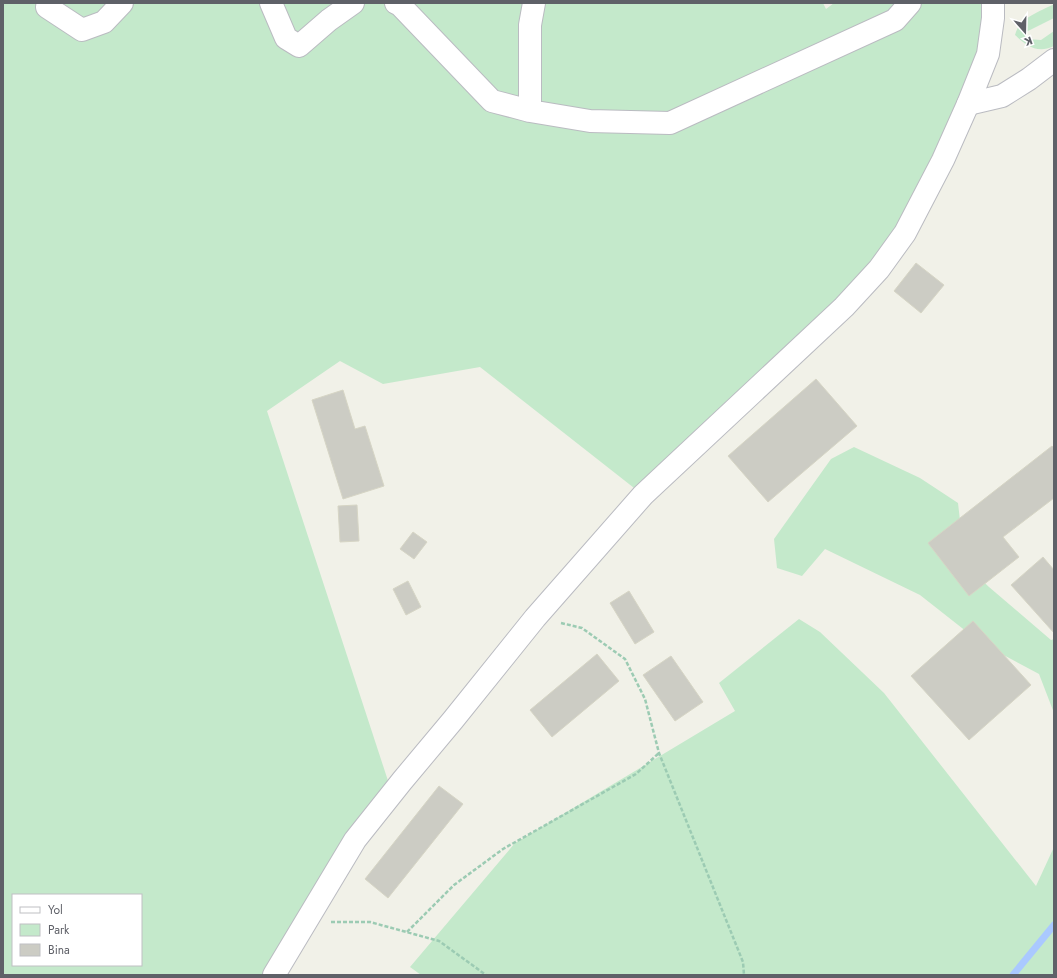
<svg xmlns="http://www.w3.org/2000/svg" width="1057" height="978" viewBox="0 0 1057 978" font-family="Jost,sans-serif">
	<style>
		.green { fill: #c4e9cb; fill-rule: evenodd }
		.lines { fill: none; stroke-linecap: round; stroke-linejoin: round }
		.stream { stroke: #aac9ff; stroke-width: 7 }
		.building { fill: #ccccc4; stroke: #d6d5c5 }
		.minor-casing { stroke: #babbc1; stroke-width: 24 }
		.tertiary-casing { stroke: #babbc1; stroke-width: 24 }
		.path { stroke: #9ccbb3; stroke-width: 2.5; stroke-dasharray: 4 2; stroke-linecap: butt }
		.minor { stroke: #fff; stroke-width: 22 }
		.tertiary { stroke: #fff; stroke-width: 22 }
	</style>
	<rect width="100%" height="100%" fill="#f1f1e8"/>
	<!-- green -->
	<path class="green" d="M3,3H823L826,9L834,3H993V18L905,233L643,495L480,367L383,384L340,361L267,411L392,793L274,975H3ZM13,895H141V965H13Z
		M1054,4V18L1024,33L1027,39L1041,40L1054,31V46C1037,54 1027,46 1015,35C1019,18 1039,12 1054,4Z
		M854,447L920,478L958,503L965,564L989,587L1051,640L1054,639V713L1039,674L981,643L920,595L825,549L802,576L777,568L774,539L831,459Z
		M799,619L820,632L884,693L1036,886L1054,847V975H421L410,967L515,843L735,711L719,683Z"/>
	<g class="lines">
		<!-- stream -->
		<path class="stream" d="M1013,975L1054,925"/>
	</g>
	<!-- building -->
	<path class="building" d="M916,263L944,285L921,313L894,291Z
		M816,379L857,426L768,502L728,456Z
		M343,390L355,429L365,426L384,486L343,499L312,400Z
		M1052,446L1054,448V498L1003,537L1019,557L969,596L928,543Z
		M357,505L359,541L340,542L338,506Z
		M413,532L427,542L414,559L400,549Z
		M1043,557L1054,570V633L1011,585Z
		M408,581L421,607L406,615L393,589Z
		M629,591L654,632L635,644L610,603Z
		M973,621L1031,685L969,740L911,676Z
		M597,654L619,681L552,737L530,710Z
		M671,656L703,702L675,721L643,675Z
		M439,786L463,804L388,898L365,879Z"/>
	<g class="lines">
		<!-- minor casing -->
		<g class="minor-casing">
			<path id="minor" d="M271,3L286,38L299,46L329,20L353,3
				M396,3L400,5L492,101L530,111L590,121L670,123L895,20L910,3
				M47,7L82,30L104,22L122,3
				M968,104L1002,96L1029,79L1054,60
				M530,111V25L534,3"/>
		</g>
		<!-- tertiary casing -->
		<g class="tertiary-casing">
			<path id="tertiary" d="M274,975L355,840L402,781L453,720L535,618L643,495L844,307L879,269L905,233L943,160L968,104L988,54L993,18V3"/>
		</g>
		<!-- path -->
		<path class="path" d="M561,623L582,628L625,659L645,699L659,753L743,962L744,975
			M331,922H370L439,941L486,975
			M407,932L454,885L503,849L636,774L659,753"/>
		<!-- minor -->
		<use href="#minor" class="minor"/>
		<!-- tertiary -->
		<use href="#tertiary" class="tertiary"/>
	</g>
	<!-- border -->
	<rect width="1057" height="978" fill="none" stroke="#5f6168" stroke-width="8"/>
	<!-- legend -->
	<rect x="12" y="894" width="130" height="72" fill="#ffffff" stroke="#bfc0c3"/>
	<rect x="20" y="907" width="20" height="6" fill="#ffffff" stroke="#bfc0c3"/>
	<text x="48" y="914" font-size="12" fill="#5f6168">Yol</text>
	<rect x="20" y="924" width="20" height="12" fill="#c4e9cb" stroke="#bfc0c3"/>
	<text x="48" y="934" font-size="12" fill="#5f6168">Park</text>
	<rect x="20" y="944" width="20" height="12" fill="#ccccc4" stroke="#bfc0c3"/>
	<text x="48" y="954" font-size="12" fill="#5f6168">Bina</text>
	<!-- north arrow -->
	<g transform="translate(1025 32) rotate(160)" stroke="#ffffff" stroke-width="3" paint-order="stroke">
	<path d="M0-3L7 15L0 10L-7 15Z" fill="#5f6168"/>
	<text y="-6" font-size="11" font-weight="bold" text-anchor="middle" fill="#5f6168">K</text>
	</g>
</svg>
